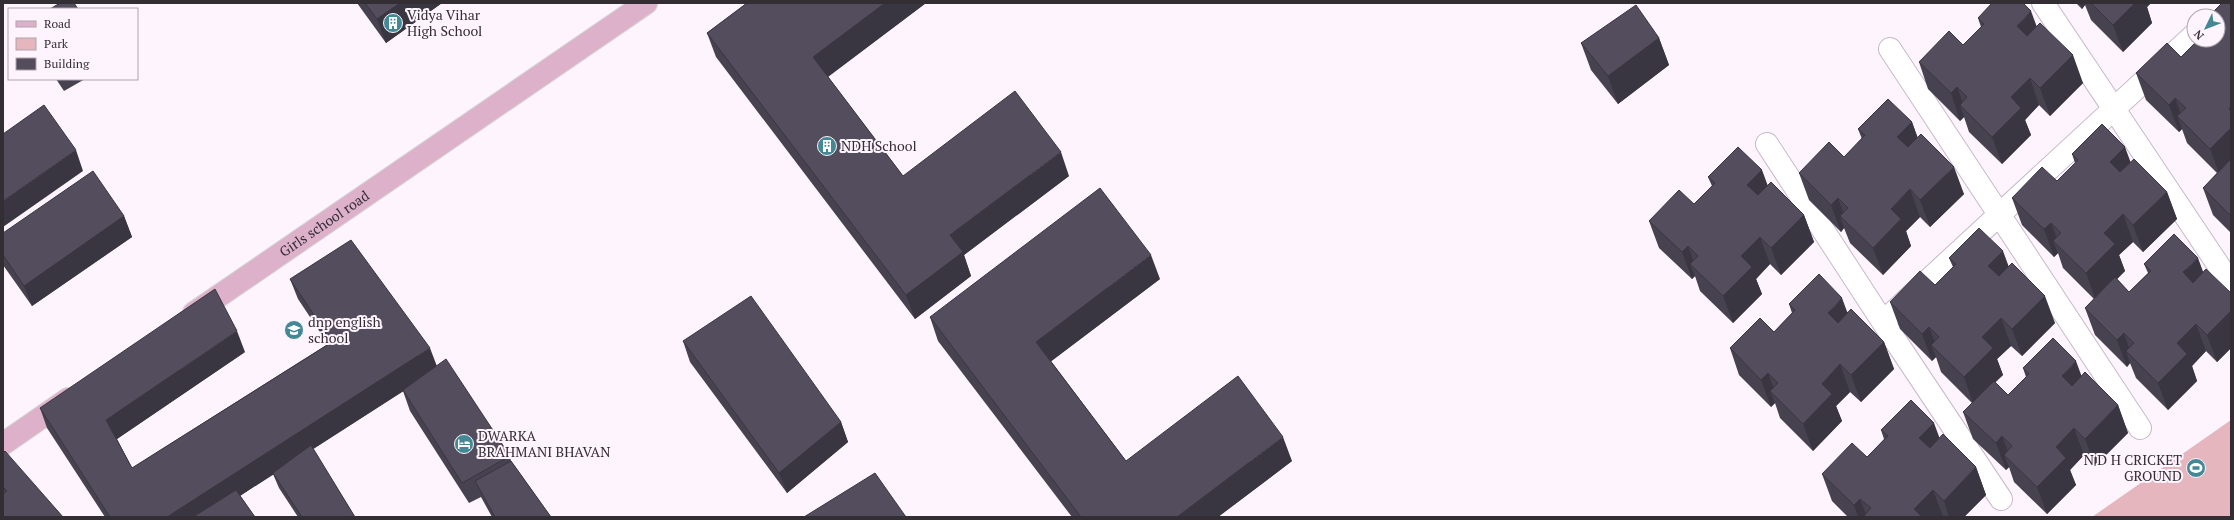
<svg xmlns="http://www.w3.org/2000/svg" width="2234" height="520" viewBox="0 0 2234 520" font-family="'PT Serif',serif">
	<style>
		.green { fill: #e5b6bd }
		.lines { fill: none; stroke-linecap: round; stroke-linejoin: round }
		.minor-casing { stroke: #c7b9c9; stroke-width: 24 }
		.major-casing { stroke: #d6d5d6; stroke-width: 24 }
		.minor { stroke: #fff; stroke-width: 22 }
		.major { stroke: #deb1ca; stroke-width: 22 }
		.wall { fill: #474250 }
		.shaded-wall { fill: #3a3641 }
		.building { fill: #534d5d; stroke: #3a3641 }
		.labels { text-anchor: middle; stroke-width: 4; stroke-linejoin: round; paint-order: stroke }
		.poi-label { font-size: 14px; fill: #332d34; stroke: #fef4fe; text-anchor: start }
		.street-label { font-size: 14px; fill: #332d34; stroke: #fef4fe }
	</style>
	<rect width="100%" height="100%" fill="#fef4fe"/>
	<!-- green -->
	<path class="green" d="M2231,420V517H2092Z"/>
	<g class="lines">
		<!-- minor casing -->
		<g class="minor-casing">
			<path id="minor" d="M2043,3L2231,284
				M1890,49L2140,428
				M1767,144L1883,322L2194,35
				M1883,322L2001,499"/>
		</g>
		<!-- major casing -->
		<g class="major-casing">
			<g id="major">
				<path id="s1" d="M194,313L646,3"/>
				<path d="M3,444L68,399"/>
			</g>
		</g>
		<!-- minor -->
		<use href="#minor" class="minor"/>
		<!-- major -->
		<use href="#major" class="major"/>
	</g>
	<!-- wall -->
	<path class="wall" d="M357,3H442L386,43Z
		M747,3H926L828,77L903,176H1069L964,255L971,276L915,319L716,57L707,33Z
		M2076,3H2151L2147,7L2152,23L2123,52L2091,20L2085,5L2082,9Z
		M2231,5V233L2213,215L2203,188L2217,173L2187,143L2182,129L2179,132L2146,100L2136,73L2181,57Z
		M1978,18L2037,26L2083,83L2050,116L2039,105L2025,120L2031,135L2002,164L1969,132L1964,117L1960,121L1928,89L1919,62L1963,45L1981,27Z
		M1659,38L1669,65L1618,104L1591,70L1581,43Z
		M56,79H85L64,91Z
		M1912,122L1917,137L1964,194L1930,227L1920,217L1906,231L1911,246L1883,275L1850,243L1844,228L1841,232L1809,200L1799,173L1844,157L1862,139L1858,129Z
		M2072,154L2130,162L2167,192L2177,219L2143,252L2133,242L2119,255L2125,271L2117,279L2129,292L2148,273L2144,264L2203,272L2231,293V348L2217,362L2206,351L2192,366L2197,381L2168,410L2136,378L2130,363L2127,367L2095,335L2085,308L2094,299L2063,268L2058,253L2054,257L2022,225L2012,198L2057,181L2075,163Z
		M1708,177L1768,185L1804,215L1814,242L1781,275L1770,264L1756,279L1762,294L1733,323L1700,291L1695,276L1692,279L1659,248L1649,221L1694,204L1712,186Z
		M124,216L132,237L32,306L3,265V233Z
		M1949,258L2008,266L2055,323L2022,356L2011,346L1997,359L2003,375L1995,382L2008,395L2026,377L2023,368L2082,376L2118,405L2128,433L2095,466L2084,455L2070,470L2076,485L2047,514L2014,482L2009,467L2006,470L1973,439L1963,412L1972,403L1941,372L1936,357L1932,361L1900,329L1890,302L1935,285L1953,267Z
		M290,279L436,366L510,456L511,461L551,517H492L481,497L469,503L410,411L403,391L313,449L355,517H298L279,488L273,474L240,496L255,517H105L47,428L40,408L245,352L117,439L132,468L328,344L298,299Z
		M1160,279L1051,361L1126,461H1292L1218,517H1072L938,341L930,317Z
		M1789,304L1848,312L1884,342L1894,369L1861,402L1850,392L1836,406L1842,421L1813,451L1780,418L1775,403L1771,407L1739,375L1730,348L1774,332L1792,313Z
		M683,341L841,422L848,442L787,493L690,362Z
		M1881,430L1940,438L1976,467L1986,495L1964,517H1848L1832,501L1822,474L1867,457L1884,439Z
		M3,453L63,517H3Z"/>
	<!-- shaded-wall -->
	<path class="shaded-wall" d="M400,3H442L386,43L377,19Z
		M885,3H926L822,81L813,57Z
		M2080,3H2084L2085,5L2082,9Z
		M2135,3H2151L2147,7L2152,23L2123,52L2113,25Z
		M2031,11L2041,38L2027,53L2017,26Z
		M1659,38L1669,65L1618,104L1608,76Z
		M2073,55L2083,83L2050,116L2040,88Z
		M2030,78L2039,105L2025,120L2031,135L2002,164L1992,137L2011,97Z
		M1957,87L1966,111L1960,105L1964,117L1960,121L1951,93Z
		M2175,98L2184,123L2177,116L2182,129L2179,132L2169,105Z
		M1912,122L1922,149L1907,164L1897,137Z
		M2231,128V165L2220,176L2210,149Z
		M2125,147L2135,174L2120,189L2110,162Z
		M76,150L83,171L3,227V201Z
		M1061,152L1069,176L964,255L971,276L915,319L906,295L950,235Z
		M1954,167L1964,194L1930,227L1920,200Z
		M1762,170L1772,197L1757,212L1747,185Z
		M1910,189L1920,217L1906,231L1911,246L1883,275L1873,248L1891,209Z
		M2167,192L2177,219L2143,252L2133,225Z
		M1838,198L1847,223L1840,216L1844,228L1841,232L1831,205Z
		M2123,214L2133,242L2119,255L2125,271L2096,300L2086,273L2104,233Z
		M1804,215L1814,242L1781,275L1771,248Z
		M124,216L132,237L32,306L24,286Z
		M2051,223L2060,247L2053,241L2058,253L2054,257L2044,229Z
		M1760,237L1770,264L1756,279L1762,294L1733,323L1723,296L1741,256Z
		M1688,246L1697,270L1690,264L1695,276L1692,279L1682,252Z
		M2003,251L2013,278L1998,293L1988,266Z
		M1151,255L1160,279L1045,366L1036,342Z
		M2198,258L2208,285L2193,299L2183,272Z
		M2045,296L2055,323L2022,356L2012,329Z
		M1842,298L1852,325L1837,340L1828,313Z
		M2231,311V348L2217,362L2207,335Z
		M2001,318L2011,346L1997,359L2003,375L1973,404L1964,377L1982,337Z
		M2196,324L2206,351L2192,366L2197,381L2168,410L2158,383L2177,343Z
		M1929,327L1938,351L1931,345L1936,357L1932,361L1922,334Z
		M237,331L245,352L114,441L106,420Z
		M2124,333L2132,357L2126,351L2130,363L2127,367L2117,340Z
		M1884,342L1894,369L1861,402L1851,375Z
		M430,348L438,369L207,517H167Z
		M2076,361L2086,388L2072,403L2062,376Z
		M1840,364L1850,392L1836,406L1842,421L1813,451L1803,424L1822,384Z
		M1768,373L1777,397L1770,391L1775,403L1771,407L1761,380Z
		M2118,405L2128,433L2095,466L2085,439Z
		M841,422L848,442L787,493L779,473Z
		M1934,423L1944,450L1929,465L1919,438Z
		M2074,428L2084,455L2070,470L2076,485L2047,514L2037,487L2056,447Z
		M2002,436L2012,462L2004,455L2009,467L2006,470L1996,443Z
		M1283,437L1292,461L1218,517H1177Z
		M1976,467L1986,495L1964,517H1949L1944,501Z
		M1933,490L1943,517H1917L1914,509Z
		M1860,499L1867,517H1858L1854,505Z"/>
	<!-- building -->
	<path class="building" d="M60,3H74L78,9H50Z
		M365,3H400L377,19Z
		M747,3H885L813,57L903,176L1015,91L1061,152L950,235L963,252L906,295L707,33Z
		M1992,3H2023L2031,11L2017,26L2027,36L2040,23L2073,55L2040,88L2030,78L2011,97L2021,108L1992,137L1960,105L1967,97L1957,87L1951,93L1919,62L1949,31L1963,45L1984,24L1978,18Z
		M2091,3H2135L2113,25Z
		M2222,3H2229L2231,5V106L2229,109L2231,111V128L2210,149L2177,116L2186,108L2175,98L2169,105L2136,73L2167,43L2181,57L2198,40H2218V16H2209Z
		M1636,5L1659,38L1608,76L1581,43Z
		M1888,99L1912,122L1897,137L1908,147L1921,134L1954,167L1920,200L1910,189L1891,209L1901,219L1873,248L1840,216L1848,208L1838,198L1831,205L1799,173L1829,142L1844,157L1865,135L1858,129Z
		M44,105L76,150L3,201V134Z
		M2102,124L2125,147L2110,162L2120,172L2134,159L2167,192L2133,225L2123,214L2104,233L2115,244L2086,273L2053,241L2061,233L2051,223L2044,229L2012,198L2042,167L2057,181L2078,160L2072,154Z
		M1738,147L1762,170L1747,185L1758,195L1771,182L1804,215L1771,248L1760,237L1741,256L1752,267L1723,296L1690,264L1698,256L1688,246L1682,252L1649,221L1679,190L1694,204L1715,183L1708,177Z
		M2231,159V216L2203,188Z
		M93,171L124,216L24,286L3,255V233Z
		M1100,188L1151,255L1036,342L1126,461L1238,376L1283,437L1177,517H1081L930,317Z
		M1979,228L2003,251L1988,266L1999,276L2012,263L2045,296L2012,329L2001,318L1982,337L1993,348L1964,377L1931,345L1939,337L1929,327L1922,334L1890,302L1920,271L1935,285L1956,264L1949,258Z
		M2174,234L2198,258L2183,272L2193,283L2206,269L2231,293V311L2207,335L2196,324L2177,343L2187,354L2158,383L2126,351L2134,343L2124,333L2117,340L2085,308L2115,277L2129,292L2151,271L2144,264Z
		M351,240L430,348L167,517H110L40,408L215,289L237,331L106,420L132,468L332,342L290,279Z
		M1819,274L1842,298L1828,313L1838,323L1851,309L1884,342L1851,375L1840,364L1822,384L1832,394L1803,424L1770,391L1778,383L1768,373L1761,380L1730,348L1760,318L1774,332L1795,310L1789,304Z
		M751,296L841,422L779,473L683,341Z
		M2053,338L2076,361L2062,376L2072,386L2085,372L2118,405L2085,439L2074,428L2056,447L2066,458L2037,487L2004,455L2012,446L2002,436L1996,443L1963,412L1994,381L2008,395L2029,374L2023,368Z
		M446,359L510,456L462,483L403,390Z
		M1911,400L1934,423L1919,438L1930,448L1943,434L1976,467L1944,501L1933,490L1914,509L1922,517H1863L1871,508L1860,499L1854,505L1822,474L1852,443L1867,457L1888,436L1881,430Z
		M311,445L355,517H302L273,473Z
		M5,451L63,517H3V494L7,491L3,487V453Z
		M511,461L551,517H495L475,481Z
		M875,473L906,517H804Z
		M236,490L255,517H193Z"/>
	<!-- icons -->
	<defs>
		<g id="building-disc" transform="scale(1)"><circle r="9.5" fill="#438895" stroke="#fef4fe"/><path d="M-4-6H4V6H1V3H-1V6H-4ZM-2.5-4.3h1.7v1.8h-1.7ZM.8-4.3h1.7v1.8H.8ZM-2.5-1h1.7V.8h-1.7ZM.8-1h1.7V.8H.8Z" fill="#fff"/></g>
		<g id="school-disc" transform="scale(1)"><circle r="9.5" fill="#438895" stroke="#fef4fe"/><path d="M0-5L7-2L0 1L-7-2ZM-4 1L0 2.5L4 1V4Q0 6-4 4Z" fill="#fff"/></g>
		<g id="hotel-disc" transform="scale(1)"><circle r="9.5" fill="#438895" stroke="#fef4fe"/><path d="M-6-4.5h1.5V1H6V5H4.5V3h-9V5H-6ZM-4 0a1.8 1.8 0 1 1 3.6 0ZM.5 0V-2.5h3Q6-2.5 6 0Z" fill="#fff"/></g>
		<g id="stadium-disc" transform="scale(1)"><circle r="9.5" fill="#438895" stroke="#fef4fe"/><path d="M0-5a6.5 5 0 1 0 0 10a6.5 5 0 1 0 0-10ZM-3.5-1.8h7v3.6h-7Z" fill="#fff"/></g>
	</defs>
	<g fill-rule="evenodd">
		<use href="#building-disc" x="393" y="23"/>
		<use href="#building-disc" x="827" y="146"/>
		<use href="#school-disc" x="294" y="330"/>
		<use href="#hotel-disc" x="464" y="444"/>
		<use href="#stadium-disc" x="2196" y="468"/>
	</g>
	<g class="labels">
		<!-- poi labels -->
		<g class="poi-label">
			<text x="407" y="20">Vidya Vihar<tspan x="407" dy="16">High School</tspan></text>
			<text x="841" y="151">NDH School</text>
			<text x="308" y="327">dnp english<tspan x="308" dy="16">school</tspan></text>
			<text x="478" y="441">DWARKA<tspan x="478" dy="16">BRAHMANI BHAVAN</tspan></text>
			<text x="2182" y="465" text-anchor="end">N D H CRICKET<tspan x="2182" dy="16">GROUND</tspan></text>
		</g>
		<!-- street labels -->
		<g class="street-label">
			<text dy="5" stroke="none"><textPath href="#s1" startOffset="158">Girls school road</textPath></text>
		</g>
	</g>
	<!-- border -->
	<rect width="2234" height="520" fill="none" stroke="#332d34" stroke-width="8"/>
	<!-- legend -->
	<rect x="8" y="8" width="130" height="72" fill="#fef4fe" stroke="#ada4ad"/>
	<rect x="16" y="21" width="20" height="6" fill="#deb1ca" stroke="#ada4ad"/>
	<text x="44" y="28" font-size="12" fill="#332d34">Road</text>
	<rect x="16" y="38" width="20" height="12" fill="#e5b6bd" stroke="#ada4ad"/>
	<text x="44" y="48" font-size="12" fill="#332d34">Park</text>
	<rect x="16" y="58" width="20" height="12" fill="#534d5d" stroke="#ada4ad"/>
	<text x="44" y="68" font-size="12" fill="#332d34">Building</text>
	<!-- north arrow -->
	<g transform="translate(2206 28) rotate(227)"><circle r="19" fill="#fef4fe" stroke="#ada4ad"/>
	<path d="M0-3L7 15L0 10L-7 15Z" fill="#438895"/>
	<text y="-6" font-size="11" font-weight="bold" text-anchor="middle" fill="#332d34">N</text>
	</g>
</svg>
